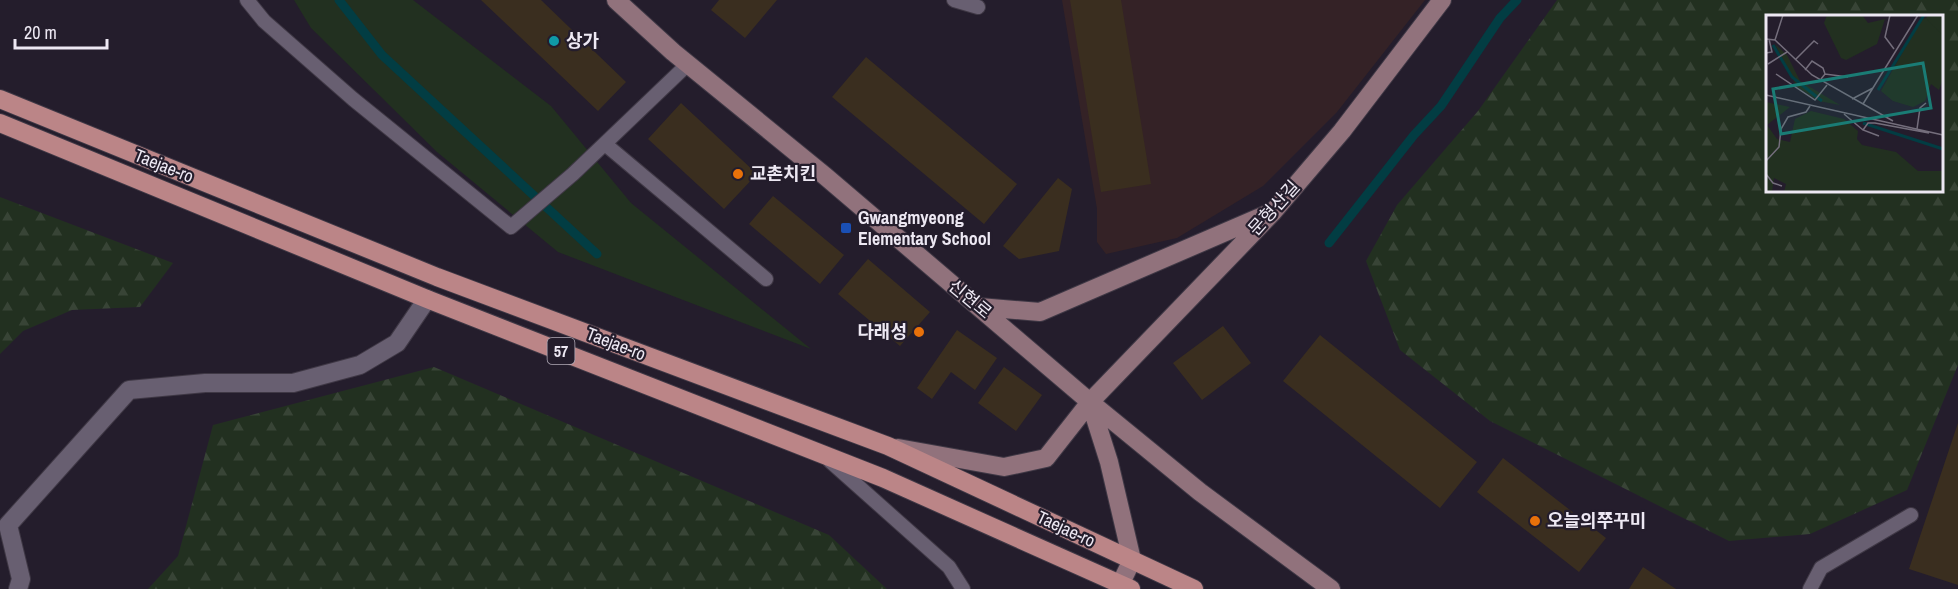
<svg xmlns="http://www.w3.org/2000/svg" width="1958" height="589" viewBox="0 0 1958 589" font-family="'Archivo Narrow','Noto Sans KR',sans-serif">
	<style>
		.education { fill: #342226 }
		.green { fill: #223020 }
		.forest { fill: url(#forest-firs); fill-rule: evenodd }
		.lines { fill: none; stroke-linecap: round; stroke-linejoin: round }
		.stream { stroke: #023d43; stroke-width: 9 }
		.building { fill: #3a2e1f }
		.lane-casing { stroke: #3f3845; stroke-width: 16 }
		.street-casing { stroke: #3f3845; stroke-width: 20 }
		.secondary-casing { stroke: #3f3845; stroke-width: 20 }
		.primary-casing { stroke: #3f3845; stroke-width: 20 }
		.lane { stroke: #685f71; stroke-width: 14 }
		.street { stroke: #685f71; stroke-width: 18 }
		.secondary { stroke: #91727c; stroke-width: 18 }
		.primary { stroke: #bb8587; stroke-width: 18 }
		.culture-dot { fill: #0f9aa8; stroke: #241d2c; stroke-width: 2 }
		.food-dot { fill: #e8710a; stroke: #241d2c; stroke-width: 2 }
		.transit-dot { fill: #1a4fb4; stroke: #241d2c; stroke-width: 2 }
		.labels { text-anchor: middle; stroke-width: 4.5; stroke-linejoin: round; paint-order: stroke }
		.shield { fill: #241d2c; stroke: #b1abb7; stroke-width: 1.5 }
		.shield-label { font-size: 16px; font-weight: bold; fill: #ede8f3 }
		.poi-label { font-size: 18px; font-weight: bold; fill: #ede8f3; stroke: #241d2c; text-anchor: start }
		.street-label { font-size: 18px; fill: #ede8f3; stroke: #241d2c }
		.inset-river { fill: none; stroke: #023d43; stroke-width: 3 }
		.inset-road { fill: none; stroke: #746e7c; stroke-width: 1.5 }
		.view { fill: #1a7c75; fill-opacity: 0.15; stroke: #1a7c75; stroke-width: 3 }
		.inset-edge { fill: none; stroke: #ede8f3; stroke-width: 3 }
	</style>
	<defs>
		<pattern id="forest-firs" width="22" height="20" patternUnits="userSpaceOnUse" patternTransform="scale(1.5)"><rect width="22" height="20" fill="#223020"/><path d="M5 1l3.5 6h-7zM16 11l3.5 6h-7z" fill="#384436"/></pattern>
	</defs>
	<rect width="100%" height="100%" fill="#241d2c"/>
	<!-- education -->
	<path class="education" d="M1062,0H1425L1337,112L1263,186L1177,238L1106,254L1097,242V209Z"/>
	<!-- green -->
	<path class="green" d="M294,0H413L551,106L631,203L811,349L558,252L437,152L311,28Z"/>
	<!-- forest -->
	<path class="forest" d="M1557,0H1958V365L1907,490L1810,534L1729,541L1490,421L1400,350L1366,261L1397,205L1478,111ZM1768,16H1942V190H1768Z
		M0,197L173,263L140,307L72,310L23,331L0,354Z
		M434,367L829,535L887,589H148L178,556L213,425Z"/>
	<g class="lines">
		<!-- stream -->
		<path class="stream" d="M339,0L382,55L597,254
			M1329,243L1414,135L1441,106L1500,18L1517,0"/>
	</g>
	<!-- building -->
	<path class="building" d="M481,0H541L626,82L598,111Z
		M719,0H777L745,38L711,10Z
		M1070,0H1121L1151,184L1101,192Z
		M866,57L1017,184L984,224L832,97Z
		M681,103L757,174L724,209L648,139Z
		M1058,178L1072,189L1059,251L1019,259L1003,246Z
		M773,196L844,255L820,284L749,224Z
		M868,259L930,312L900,346L838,294Z
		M1223,326L1251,363L1202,400L1173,363Z
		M957,330L997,358L975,390L951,372L932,399L917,388Z
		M1320,335L1477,462L1440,508L1283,381Z
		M1004,367L1042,395L1016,431L978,403Z
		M1958,423V585L1909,569Z
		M1503,458L1606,538L1579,572L1477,492Z
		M1643,567L1676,589H1629Z"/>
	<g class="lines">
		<!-- lane casing -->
		<g class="lane-casing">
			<path id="lane" d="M247,0L264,21L353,99L511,227L573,174L688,64
				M954,0L978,7
				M605,144L766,279
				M830,461L949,567L963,589
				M1810,589L1821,568L1911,515"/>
		</g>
		<!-- street casing -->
		<g class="street-casing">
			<path id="street" d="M18,589L21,579L8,525L129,390L205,383H293L360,365L397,343L427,299"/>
		</g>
		<!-- secondary casing -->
		<g class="secondary-casing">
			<path id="secondary" d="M616,0L673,52L825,176L1090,402L1200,492L1331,589
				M979,307L1040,312L1265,215
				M1090,402L1109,462L1132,560L1120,585
				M898,448L1004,467L1046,458L1090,402L1273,212L1342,131L1442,0"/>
		</g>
		<!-- primary casing -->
		<g class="primary-casing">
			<path id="primary" d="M0,99L437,277L888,446L1194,589
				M0,123L427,299L883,478L1131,589"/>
		</g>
		<!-- lane -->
		<use href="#lane" class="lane"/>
		<!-- street -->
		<use href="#street" class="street"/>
		<!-- secondary -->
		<use href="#secondary" class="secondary"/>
		<!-- primary -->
		<use href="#primary" class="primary"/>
	</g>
	<!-- markers -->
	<circle class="culture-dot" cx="554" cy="41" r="6"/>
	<g class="food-dot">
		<circle cx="738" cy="174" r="6"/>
		<circle cx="919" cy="332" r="6"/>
		<circle cx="1535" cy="521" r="6"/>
	</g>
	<rect class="transit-dot" x="840" y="222" width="12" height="12" rx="3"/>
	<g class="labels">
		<!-- shield labels -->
		<rect class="shield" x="547.5" y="338" width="27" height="26" rx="4.5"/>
		<g class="shield-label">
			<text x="561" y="357">57</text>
		</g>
		<!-- poi labels -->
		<g class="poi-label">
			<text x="566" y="47">상가</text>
			<text x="750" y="180">교촌치킨</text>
			<text x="858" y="224">Gwangmyeong<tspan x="858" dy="21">Elementary School</tspan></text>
			<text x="907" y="338" text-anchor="end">다래성</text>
			<text x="1547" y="527">오늘의쭈꾸미</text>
		</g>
		<!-- street labels -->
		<g class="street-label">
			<text transform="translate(164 166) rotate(22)" y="6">Taejae-ro</text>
			<text transform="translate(1274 208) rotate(-48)" y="6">문형산길</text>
			<text transform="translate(970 299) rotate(40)" y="6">신현로</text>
			<text transform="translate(616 344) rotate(21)" y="6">Taejae-ro</text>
			<text transform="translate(1066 529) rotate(25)" y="6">Taejae-ro</text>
		</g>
	</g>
	<!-- overview -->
	<g transform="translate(1766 15)">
		<rect width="177" height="177" fill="#241d2c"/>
		<path d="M162,0H177V21H173L160,3ZM9,29L21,40L34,66L74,90L53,86L31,72Z" fill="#223020"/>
		<path d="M61,0H96L102,8L119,4L111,29L80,45L75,43L58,8ZM160,3L177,21V64L173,75L165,69L159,86L147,92L127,86L115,76L155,4ZM0,87L24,92L1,110L11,124L24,127L29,104L45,96L78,104L92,116L91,124L96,130L130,137L152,156H177V177H18L20,169L8,163L6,177H0Z" fill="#223020"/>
		<path class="inset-river" d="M7,30L26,62L56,86M112,75L158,0M97,108L177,134"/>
		<path class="inset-road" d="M124,0L119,22L128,34M0,24L9,25L46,60L127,106M9,25L17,0M0,38L6,37L3,24M29,45L48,26L52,29M2,49L21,37M39,55L46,46L57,53L59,59M10,59L49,85L61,70M55,64L59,59L82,62M0,80L177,120M86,84L107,73M97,89L152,0M78,99L97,115M151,114L154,93L160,88M113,121L97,115L102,108H109L163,118M0,146L13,132L15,114L22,102L40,97L44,91M0,159L7,168L16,171"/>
		<path class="view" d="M157,48L165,93L15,119L7,74Z"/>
		<rect width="177" height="177" class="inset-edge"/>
	</g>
	<!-- scale -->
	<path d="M15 39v9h92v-9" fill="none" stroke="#ede8f3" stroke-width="3"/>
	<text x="24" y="39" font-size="18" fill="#ede8f3" stroke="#241d2c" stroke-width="4.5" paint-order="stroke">20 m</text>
</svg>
